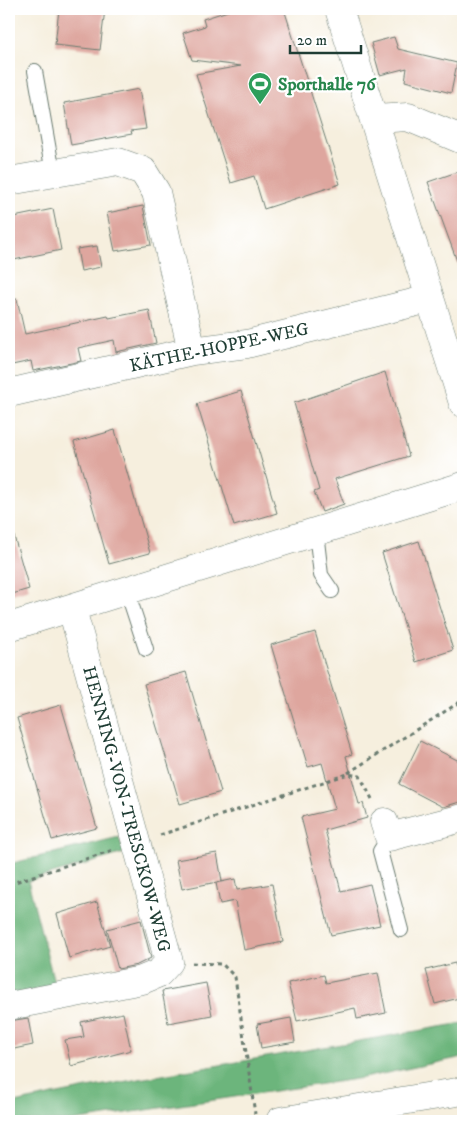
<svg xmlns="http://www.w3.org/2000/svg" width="472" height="1130" viewBox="0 0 472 1130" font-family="'IM FELL DW Pica',serif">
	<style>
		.forest { fill: #6cb57c; stroke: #467958 }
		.building { fill: #dea69e }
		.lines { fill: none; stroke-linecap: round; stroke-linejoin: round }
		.lane-casing { stroke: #6a7b70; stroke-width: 16 }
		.street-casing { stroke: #6a7b70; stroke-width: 29 }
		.path { stroke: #6a7b70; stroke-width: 3; stroke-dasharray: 4 4; stroke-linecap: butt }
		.lane { stroke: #fff; stroke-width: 14 }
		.street { stroke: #fff; stroke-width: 28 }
		.labels { text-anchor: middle; stroke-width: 4.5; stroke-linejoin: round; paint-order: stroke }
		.leisure-label { font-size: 18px; font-weight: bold; fill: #27864d; stroke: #fff; text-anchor: start }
		.street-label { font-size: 18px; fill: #1f3d34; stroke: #fff }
	</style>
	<rect width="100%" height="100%" fill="#fff"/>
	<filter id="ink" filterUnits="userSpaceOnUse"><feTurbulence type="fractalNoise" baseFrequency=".02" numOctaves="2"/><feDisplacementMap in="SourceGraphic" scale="10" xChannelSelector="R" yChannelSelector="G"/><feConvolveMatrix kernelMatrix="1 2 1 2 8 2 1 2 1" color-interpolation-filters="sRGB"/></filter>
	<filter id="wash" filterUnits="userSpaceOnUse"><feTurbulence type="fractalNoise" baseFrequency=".0096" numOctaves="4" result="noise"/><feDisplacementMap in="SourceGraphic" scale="20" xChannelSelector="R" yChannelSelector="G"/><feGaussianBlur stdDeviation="1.12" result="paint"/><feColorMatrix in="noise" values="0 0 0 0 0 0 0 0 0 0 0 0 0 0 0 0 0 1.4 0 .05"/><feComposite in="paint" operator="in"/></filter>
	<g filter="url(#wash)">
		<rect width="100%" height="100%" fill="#f6efde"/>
		<!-- forest -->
		<path class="forest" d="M119,837L124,853L28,881L55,986L9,996V864Z
			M463,1023V1057L363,1078L72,1121H9V1104L87,1088Z"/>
		<g id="blocks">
			<!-- building -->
			<path class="building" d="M59,9H105L100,50L55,45Z
				M234,9H284L340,184L264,209L254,176L231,183L196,74L241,66L192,60L183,33L205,26L203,19Z
				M394,37L398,49L457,63L451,93L405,81L407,68L380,75L371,43Z
				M139,89L146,129L131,131L132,134L71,145L64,103Z
				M463,170V272H461L428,182Z
				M143,206L151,245L115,251L107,213Z
				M53,209L61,250L9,261V218Z
				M97,246L101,267L81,271L77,249Z
				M17,299L25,334L108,316L109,318L149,310L156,343L116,352L114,340L78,348L81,361L33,371L31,361L12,365L9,350V300Z
				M385,372L409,456L335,479L344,504L322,512L314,492L319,490L294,403Z
				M241,391L277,513L234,526L197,404Z
				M115,430L150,553L109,564L74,442Z
				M14,536L29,589L9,595V537Z
				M419,541L453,650L416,662L382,553Z
				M315,632L352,754L346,756L359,804L363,803L367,818L325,830L341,891L370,884L380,925L331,935L301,817L335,809L322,763L308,767L271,645Z
				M186,672L221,792L180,804L144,684Z
				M61,705L97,828L52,840L17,718Z
				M420,741L463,763V801L443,807L399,784Z
				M217,853L222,881L182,889L176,860Z
				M235,879L237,890L272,884L283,942L244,950L235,901L220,904L216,883Z
				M97,902L110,946L69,958L57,914Z
				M141,920L151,958L137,965L118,969L107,929Z
				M455,963L463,997L435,1004L426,970Z
				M378,973L386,1013L357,1019L355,1008L297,1021L288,983L324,975L326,983Z
				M206,983L212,1015L168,1023L162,991Z
				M123,1013L131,1050L71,1066L65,1040L84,1037L81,1022Z
				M28,1018L33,1045L9,1050V1021Z
				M291,1018L295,1042L261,1048L257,1024Z"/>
		</g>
	</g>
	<g filter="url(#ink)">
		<use href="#blocks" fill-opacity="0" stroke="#6a7b70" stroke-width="1"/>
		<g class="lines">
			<!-- lane casing -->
			<g class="lane-casing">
				<path id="lane" d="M35,71L53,173
					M316,532L321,575L332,591
					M127,591L146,649
					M389,837L380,851L401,930"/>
			</g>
			<!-- street casing -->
			<g class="street-casing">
				<path id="street" d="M339,9L463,403
					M375,119L408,117L463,140
					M9,181L118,162L143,171L156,192L192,351
					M9,393L192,351L247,344L429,299
					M9,627L463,486
					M384,822L389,837L463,818
					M9,1006L142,980L159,973L169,962L72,609
					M280,1121L463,1091"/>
			</g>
			<!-- path -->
			<path class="path" d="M348,773L463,700
				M160,835L348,774L360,776L372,799
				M9,884L113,850
				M192,963L222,964L235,977L255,1114"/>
			<!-- lane -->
			<use href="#lane" class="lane"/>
			<!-- street -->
			<use href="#street" class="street"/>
		</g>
	</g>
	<!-- icons -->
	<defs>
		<g id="stadium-pin" transform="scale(1.25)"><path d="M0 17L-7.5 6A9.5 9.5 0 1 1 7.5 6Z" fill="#2e9e5b" stroke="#fff"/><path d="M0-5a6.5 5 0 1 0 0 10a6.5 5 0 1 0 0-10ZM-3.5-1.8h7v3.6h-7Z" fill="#fff"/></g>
	</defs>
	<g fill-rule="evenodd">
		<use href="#stadium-pin" x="260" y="84"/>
	</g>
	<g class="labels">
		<!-- leisure labels -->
		<g class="leisure-label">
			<text x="278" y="90">Sporthalle 76</text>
		</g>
		<!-- street labels -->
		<g class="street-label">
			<text transform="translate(219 347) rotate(-12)" y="6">KÄTHE-HOPPE-WEG</text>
			<text transform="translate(127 809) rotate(75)" y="6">HENNING-VON-TRESCKOW-WEG</text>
		</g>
	</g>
	<!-- margin -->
	<rect width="472" height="1130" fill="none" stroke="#fff" stroke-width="30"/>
	<!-- scale -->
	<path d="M290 45v8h71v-8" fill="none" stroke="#1f3d34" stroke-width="2.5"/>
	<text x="297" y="45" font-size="15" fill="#1f3d34" stroke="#ffffff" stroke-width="4" paint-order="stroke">20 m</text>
</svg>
